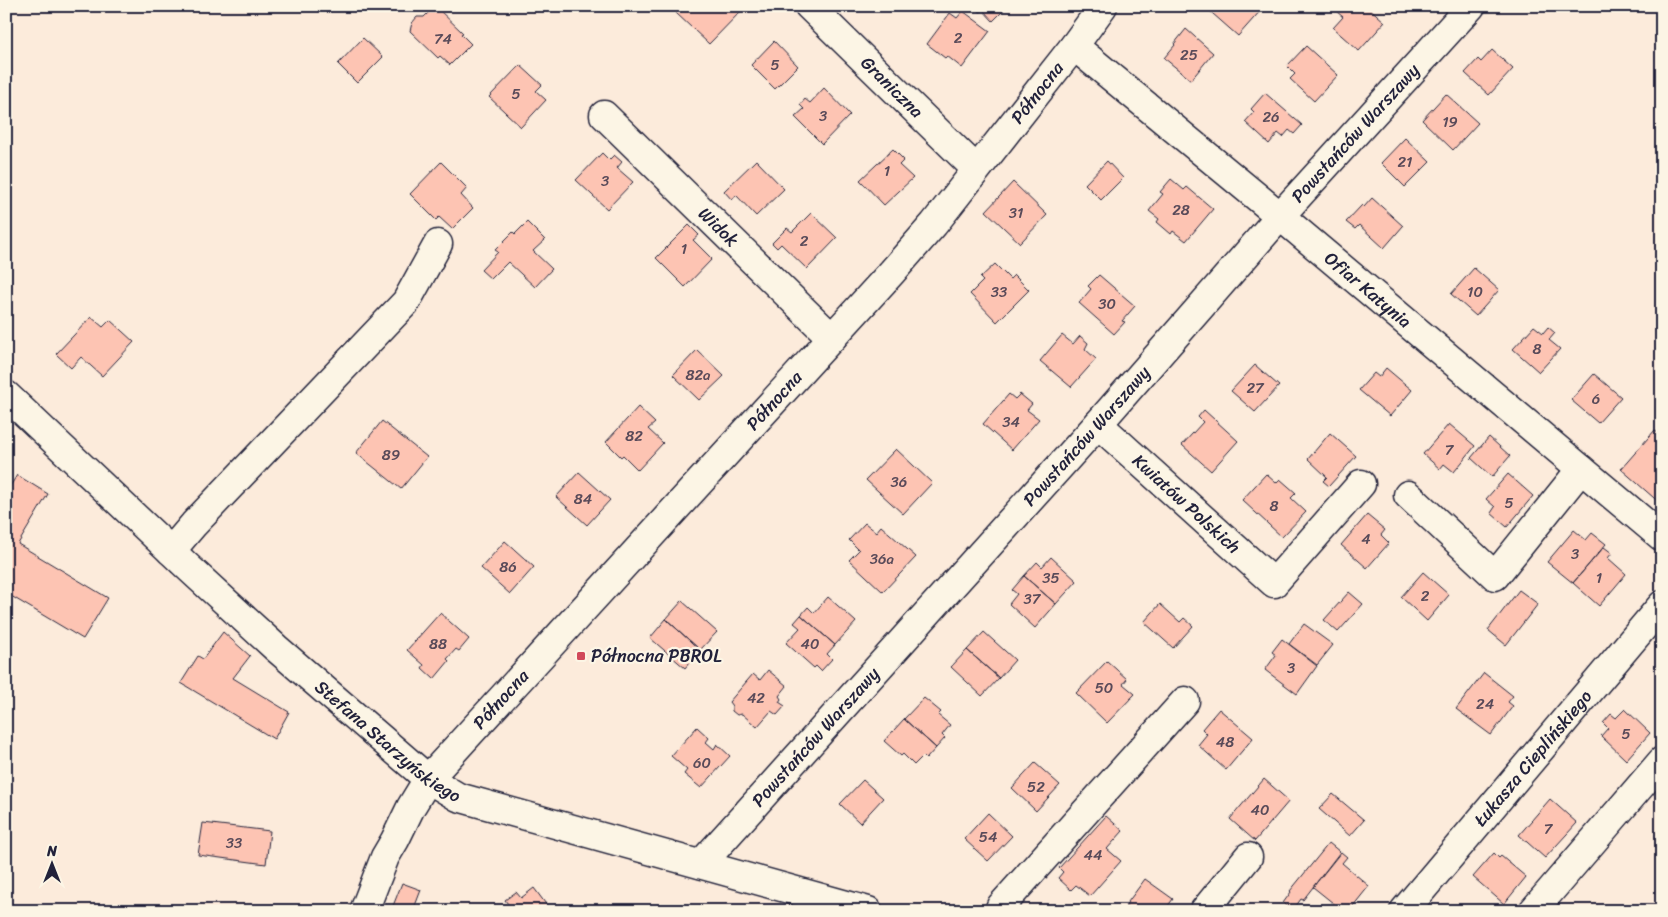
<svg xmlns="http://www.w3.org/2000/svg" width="1668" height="917" viewBox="0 0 1668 917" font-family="Sriracha,sans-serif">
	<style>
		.building { fill: #fdc4b3; stroke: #22223b }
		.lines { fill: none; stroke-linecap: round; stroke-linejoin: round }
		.minor-casing { stroke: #22223b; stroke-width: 31 }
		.minor { stroke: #fcf5e5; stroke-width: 28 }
		.poi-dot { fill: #d1495b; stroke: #fcf5e5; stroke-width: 2 }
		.labels { text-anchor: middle; stroke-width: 4.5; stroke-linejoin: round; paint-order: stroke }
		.number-label { font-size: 15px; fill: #594a59 }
		.street-label { font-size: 18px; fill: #22223b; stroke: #fcf5e5 }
		.poi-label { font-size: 18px; fill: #22223b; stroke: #fcf5e5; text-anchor: start }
	</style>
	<rect width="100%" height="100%" fill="#fcebdb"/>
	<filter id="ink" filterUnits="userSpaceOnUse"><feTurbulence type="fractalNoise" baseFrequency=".02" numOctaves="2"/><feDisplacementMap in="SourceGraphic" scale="10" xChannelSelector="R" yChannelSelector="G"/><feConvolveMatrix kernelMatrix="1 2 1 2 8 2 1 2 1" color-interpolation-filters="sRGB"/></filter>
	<g filter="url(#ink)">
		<!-- building -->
		<path class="building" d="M435,6L463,33L461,34L471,44L450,65L440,56L438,58L410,31L412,23L417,17H424Z
			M682,6H739L743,9L709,44L676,13Z
			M974,6H1008L993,21L983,10L980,12Z
			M1204,6H1258L1262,9L1238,36Z
			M1341,6H1367L1385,22L1359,51L1333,28L1343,17L1336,11Z
			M963,11L990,31L962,68L947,56L945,58L927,44L950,13L957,18Z
			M1186,29L1213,53L1191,80L1164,58L1175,45L1174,44Z
			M363,38L383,57L357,83L338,64Z
			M774,41L798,66L775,89L751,65Z
			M1306,46L1338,75L1314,101L1290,79L1295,74L1287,66Z
			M1492,50L1513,69L1489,95L1465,73L1478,59L1481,62Z
			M520,65L542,85L536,91L546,100L521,127L489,97Z
			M824,88L850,115L822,144L795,117L804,109L800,105L805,99L810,103Z
			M1265,93L1302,125L1294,134L1289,130L1283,137L1278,133L1269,144L1245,122L1254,112L1251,109Z
			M1446,94L1478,123L1453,150L1422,120Z
			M1405,138L1430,162L1405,187L1381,163Z
			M893,149L904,160L899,165L913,178L884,205L860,180Z
			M602,153L609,160L614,155L622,162L617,168L633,182L607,209L576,180Z
			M756,160L784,189L756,216L736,195L732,200L724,191Z
			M1107,161L1123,178L1101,200L1085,184Z
			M441,162L467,188L461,195L473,208L452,229L439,217L436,220L410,194Z
			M1171,179L1184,190L1187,187L1213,209L1186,241L1173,231L1171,234L1157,222L1159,219L1149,211L1163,194L1160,192Z
			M1013,182L1047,215L1020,243L986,211Z
			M1372,198L1403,226L1384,248L1359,225L1355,229L1346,222L1362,205L1364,207Z
			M811,213L837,238L807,269L781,244L777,248L772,243L787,228L792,232Z
			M527,222L545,240L533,251L552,269L535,287L508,262L491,279L481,270L498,252L495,250L513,232L515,234Z
			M689,225L699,235L693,240L712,259L685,287L656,258Z
			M995,264L1010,279L1014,275L1029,290L997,322L970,294L983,281L980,278Z
			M1474,268L1499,290L1476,316L1451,294Z
			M1099,275L1135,306L1122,321L1125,322L1114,334L1079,303L1091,289L1088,286Z
			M91,317L103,327L110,320L134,342L102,376L81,357L71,368L56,354Z
			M1534,326L1543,333L1548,327L1555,333L1549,340L1560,349L1539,372L1513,349Z
			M1062,335L1073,344L1080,336L1088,343L1085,349L1096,359L1071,387L1040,361Z
			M697,350L724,376L699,400L673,375Z
			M1255,365L1279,386L1255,412L1231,391Z
			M1386,368L1412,390L1390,416L1359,390L1374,373L1379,377Z
			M1594,374L1621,397L1598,423L1571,400Z
			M1009,394L1015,399L1020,394L1032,404L1027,410L1039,419L1012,450L983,424Z
			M638,407L655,423L648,429L663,443L638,470L623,455L621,457L606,442Z
			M1204,410L1238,441L1211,471L1182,445L1203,422L1198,417Z
			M382,421L427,457L401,489L356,453Z
			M1449,424L1475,446L1454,472L1444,464L1440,469L1423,454Z
			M1655,430L1662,436V505L1621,469Z
			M1330,433L1356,456L1329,486L1323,481L1327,477L1308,459Z
			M1489,437L1510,456L1492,477L1471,458Z
			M896,449L932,483L903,514L866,480Z
			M579,472L610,500L587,525L556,497Z
			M1266,474L1276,483L1280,479L1296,493L1291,498L1306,512L1282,537L1242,500Z
			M1508,474L1533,496L1507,527L1491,513L1495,507L1486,499Z
			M17,475L48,494L18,544L108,598L83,639L6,593V493Z
			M1367,515L1385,530L1381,535L1389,543L1367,568L1341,545Z
			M865,523L876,532L881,526L916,557L883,592L849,560L859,550L849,540Z
			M1574,530L1586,540L1592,533L1606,544L1573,583L1547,562Z
			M505,541L534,567L510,594L481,568Z
			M1604,547L1612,553L1608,558L1626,574L1599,606L1573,583Z
			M1051,557L1077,581L1056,604L1024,576L1037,562L1042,567Z
			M1423,572L1449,595L1427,621L1401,597Z
			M1024,576L1056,604L1035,628L1009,604L1017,594L1012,590Z
			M1519,590L1538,604L1506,645L1488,630Z
			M1349,592L1363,604L1338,632L1324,620Z
			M828,597L856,622L835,645L801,615L808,607L814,613Z
			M682,601L717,632L700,650L666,619Z
			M1160,604L1180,622L1184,618L1193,626L1173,648L1144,622Z
			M440,613L469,639L459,651L456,649L447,659L449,661L434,679L422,668L424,665L407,650Z
			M801,615L835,645L827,654L832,659L821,671L816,666L814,668L786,643L800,628L794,623Z
			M666,619L700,650L685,668L650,638Z
			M1304,624L1333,645L1317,665L1289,644Z
			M223,632L250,656L233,678L289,712L274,739L181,683L198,656L203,659Z
			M984,632L1015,660L999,678L967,650Z
			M1282,639L1317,666L1297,694L1265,670L1276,655L1272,652Z
			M967,650L999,678L982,696L951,667Z
			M1107,661L1127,679L1123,684L1135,694L1107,723L1076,693Z
			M768,670L787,686L779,696L781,699L779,702L785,706L777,715L771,711L757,727L742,714L737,715L732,711V706L729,702L753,674L760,680Z
			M1484,673L1513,696L1508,702L1513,706L1491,735L1456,709Z
			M924,698L941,712L938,715L950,725L942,735L945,738L936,748L904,719Z
			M1219,709L1253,738L1226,770L1198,745L1207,734L1202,729Z
			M1625,709L1650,733L1626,760L1601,736L1608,728L1603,723L1611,714L1616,718Z
			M904,719L936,748L926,759L923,756L914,765L903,754L901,756L884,741Z
			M697,727L709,738L706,742L714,749L717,744L730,756L701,788L684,774L687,770L671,756Z
			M1035,763L1060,785L1036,811L1012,788Z
			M1264,779L1289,801L1255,841L1230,819Z
			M863,780L883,798L860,823L840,804Z
			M1333,794L1364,820L1350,836L1319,809Z
			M1550,799L1577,823L1545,858L1519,835Z
			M988,813L1012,836L988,861L964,839Z
			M1106,816L1123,831L1107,849L1121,861L1090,896L1076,885L1071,890L1058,878L1063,872L1059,868Z
			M203,823L270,831L266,864L198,855Z
			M1329,843L1340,852L1303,900L1301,899L1293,910L1283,903L1291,892L1290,891Z
			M1341,852L1347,857L1342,863L1369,886L1349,911H1343L1313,887Z
			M1494,853L1499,858L1501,856L1526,877L1504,904L1473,877Z
			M1145,879L1173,899L1164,911H1132L1125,906Z
			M402,883L421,890L413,911H391Z
			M534,888L551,911H505L510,907L505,900L516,892L521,898Z"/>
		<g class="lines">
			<!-- minor casing -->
			<g class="minor-casing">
				<g id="minor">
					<path id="s1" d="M809,6L976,169"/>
					<path id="s2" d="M1074,46L1280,216L1662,537"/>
					<path id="s3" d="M604,115L832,338"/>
					<path id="s4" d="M6,395L190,569L276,648L428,779L458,797L868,911"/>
					<path id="s5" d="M1098,424L1274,583L1361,484"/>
					<path d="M1408,495L1495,576L1581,469"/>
					<path d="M171,551L194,524L406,302L438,244"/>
					<path id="s6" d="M701,864L1098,424L1280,216L1471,6"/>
					<path id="s7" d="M364,911L385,857L395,840L411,807L428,779L892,272L934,224L1074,46L1103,6"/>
					<path d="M999,911L1001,906L1185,701"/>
					<path d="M1204,911L1248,857"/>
					<path id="s8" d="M1404,911L1662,605"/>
					<path d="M1533,911L1662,761"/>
				</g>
			</g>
			<!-- minor -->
			<use href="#minor" class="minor"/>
		</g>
	</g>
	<!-- markers -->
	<rect class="poi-dot" x="576" y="651" width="10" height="10" rx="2.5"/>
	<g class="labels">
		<!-- number labels -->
		<g class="number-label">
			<text x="958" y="43">2</text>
			<text x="443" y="44">74</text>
			<text x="1189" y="60">25</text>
			<text x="775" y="70">5</text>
			<text x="516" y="99">5</text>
			<text x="823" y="121">3</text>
			<text x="1271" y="122">26</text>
			<text x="1450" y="127">19</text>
			<text x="1405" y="167">21</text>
			<text x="887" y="176">1</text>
			<text x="605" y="186">3</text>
			<text x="1181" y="215">28</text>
			<text x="1016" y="218">31</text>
			<text x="804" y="246">2</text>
			<text x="684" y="254">1</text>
			<text x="999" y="297">33</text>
			<text x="1475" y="297">10</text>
			<text x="1107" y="309">30</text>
			<text x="1537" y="354">8</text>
			<text x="698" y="380">82a</text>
			<text x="1255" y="393">27</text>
			<text x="1596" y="404">6</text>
			<text x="1011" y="427">34</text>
			<text x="634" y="441">82</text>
			<text x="1449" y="455">7</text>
			<text x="391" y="460">89</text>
			<text x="899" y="487">36</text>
			<text x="583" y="504">84</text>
			<text x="1509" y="508">5</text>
			<text x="1274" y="511">8</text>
			<text x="1366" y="544">4</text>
			<text x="1575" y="559">3</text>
			<text x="882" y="564">36a</text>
			<text x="508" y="572">86</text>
			<text x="1051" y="583">35</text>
			<text x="1599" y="583">1</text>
			<text x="1425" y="601">2</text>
			<text x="1032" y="604">37</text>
			<text x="438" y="649">88</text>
			<text x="810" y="649">40</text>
			<text x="1291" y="673">3</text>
			<text x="1104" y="693">50</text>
			<text x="756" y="703">42</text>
			<text x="1485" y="709">24</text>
			<text x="1626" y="739">5</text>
			<text x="1225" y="747">48</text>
			<text x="702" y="768">60</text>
			<text x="1036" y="792">52</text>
			<text x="1260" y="815">40</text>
			<text x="1548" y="834">7</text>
			<text x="988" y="842">54</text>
			<text x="234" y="848">33</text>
			<text x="1093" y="860">44</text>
		</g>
		<!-- street labels -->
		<g class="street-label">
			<text dy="6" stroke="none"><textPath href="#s1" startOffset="116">Graniczna</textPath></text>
			<text dy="6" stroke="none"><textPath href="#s7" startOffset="1065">Północna</textPath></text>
			<text dy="6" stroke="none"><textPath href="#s6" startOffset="981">Powstańców Warszawy</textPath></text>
			<text dy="6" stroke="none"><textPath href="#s3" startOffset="160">Widok</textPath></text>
			<text dy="6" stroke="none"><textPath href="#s2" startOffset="382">Ofiar Katynia</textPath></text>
			<text dy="6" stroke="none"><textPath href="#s7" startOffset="660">Północna</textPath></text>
			<text dy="6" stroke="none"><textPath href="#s6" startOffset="576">Powstańców Warszawy</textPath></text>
			<text dy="6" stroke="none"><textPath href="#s5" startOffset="119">Kwiatów Polskich</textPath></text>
			<text dy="6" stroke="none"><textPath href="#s7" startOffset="255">Północna</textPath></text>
			<text dy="6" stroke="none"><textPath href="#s6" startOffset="171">Powstańców Warszawy</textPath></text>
			<text dy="6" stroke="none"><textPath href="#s4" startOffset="516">Stefana Starzyńskiego</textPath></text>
			<text dy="6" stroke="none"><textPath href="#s8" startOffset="200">Łukasza Cieplińskiego</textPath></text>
		</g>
		<!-- poi labels -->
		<g class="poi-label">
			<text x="591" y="662">Północna PBROL</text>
		</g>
	</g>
	<!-- margin -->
	<rect width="1668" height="917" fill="none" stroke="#fcf5e5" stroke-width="25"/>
	<rect x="12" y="12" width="1643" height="892" fill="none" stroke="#22223b" stroke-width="2" filter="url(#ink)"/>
	<!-- north arrow -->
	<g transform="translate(52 864)" stroke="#fcf5e5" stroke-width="4" paint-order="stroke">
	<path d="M0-4L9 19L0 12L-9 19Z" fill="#22223b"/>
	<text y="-8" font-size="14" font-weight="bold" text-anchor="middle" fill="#22223b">N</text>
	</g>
</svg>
